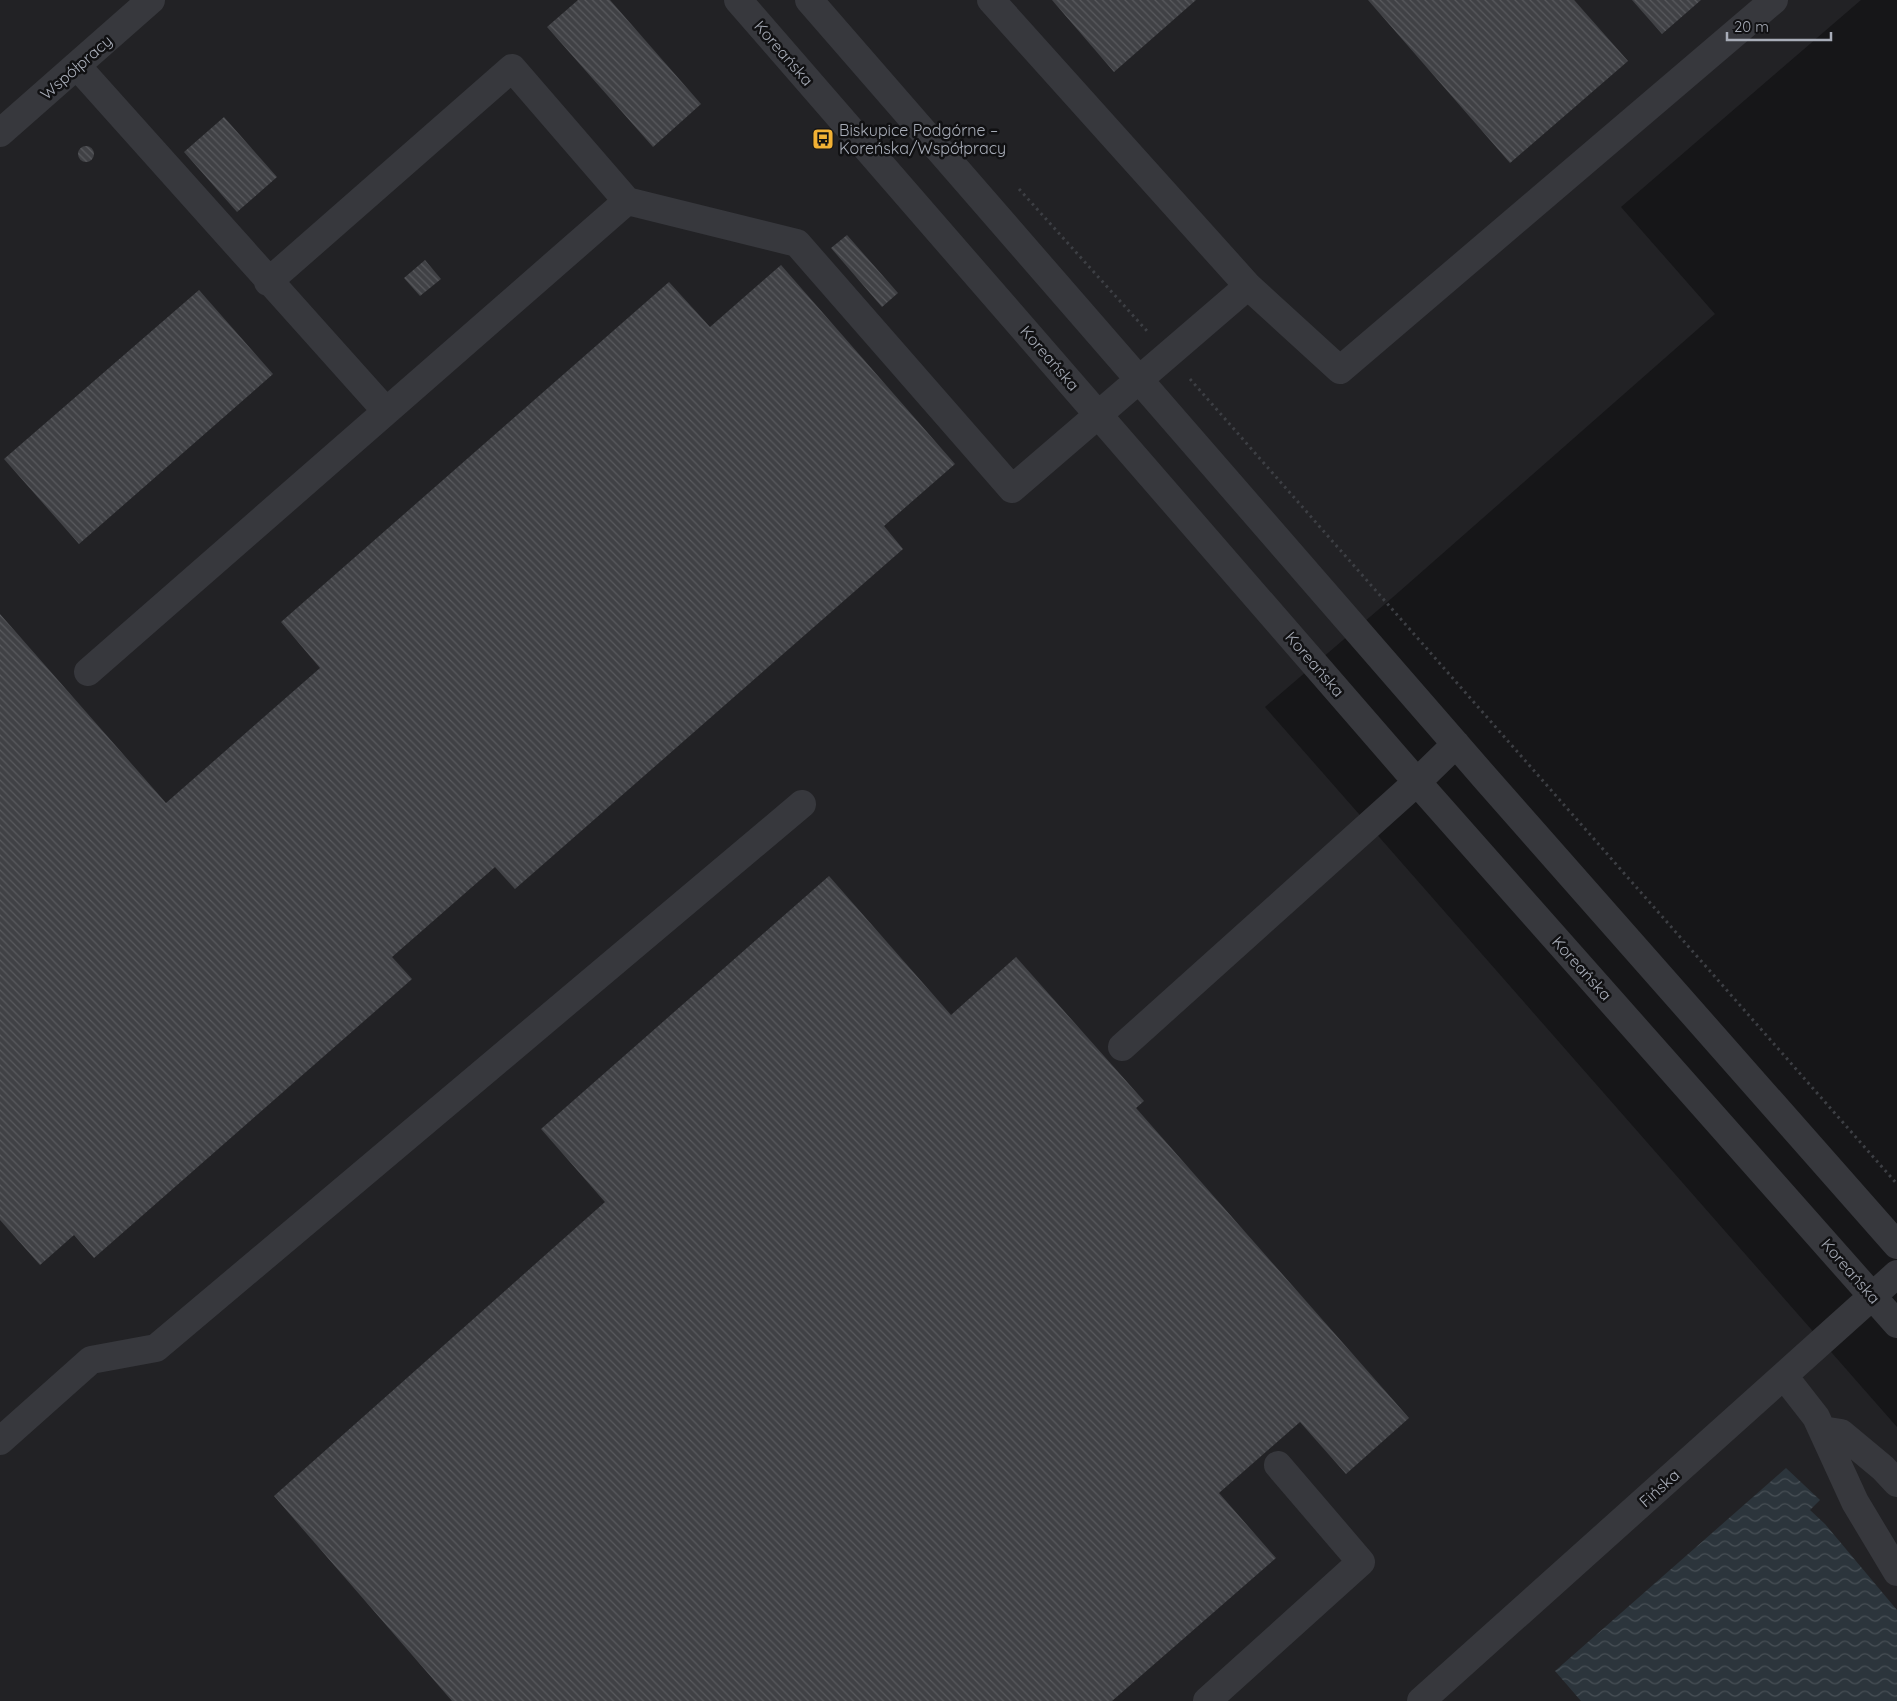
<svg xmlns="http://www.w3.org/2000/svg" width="1897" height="1701" viewBox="0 0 1897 1701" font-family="Quicksand,sans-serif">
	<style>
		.built { fill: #222225 }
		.water { fill: url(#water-waves) }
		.building { fill: url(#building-back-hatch) }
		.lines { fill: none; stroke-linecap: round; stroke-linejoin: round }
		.path { stroke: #3d3f44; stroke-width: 3; stroke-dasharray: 2.5 4; stroke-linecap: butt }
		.minor { stroke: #37383d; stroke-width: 28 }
		.labels { text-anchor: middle; stroke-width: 5; stroke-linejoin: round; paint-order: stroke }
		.street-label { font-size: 16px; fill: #a8adb8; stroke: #111113 }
		.poi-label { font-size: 16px; fill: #a8adb8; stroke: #111113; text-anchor: start }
	</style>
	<defs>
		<pattern id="water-waves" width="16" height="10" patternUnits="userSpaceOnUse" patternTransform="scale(1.25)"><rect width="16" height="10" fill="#2c353c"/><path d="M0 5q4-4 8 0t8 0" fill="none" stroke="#485056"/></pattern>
		<pattern id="building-back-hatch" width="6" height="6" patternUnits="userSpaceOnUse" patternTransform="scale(1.25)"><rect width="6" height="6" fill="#404145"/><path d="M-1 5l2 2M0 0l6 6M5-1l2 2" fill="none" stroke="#595a5e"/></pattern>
	</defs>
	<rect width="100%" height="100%" fill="#161618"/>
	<!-- built -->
	<path class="built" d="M0,0H1861L1621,207L1715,314L1392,598L1265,707L1897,1427V1701H0Z"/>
	<!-- water -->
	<path class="water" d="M1786,1468L1820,1500L1810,1510L1825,1524L1897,1610V1701H1581L1555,1671Z"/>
	<!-- building -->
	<path class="building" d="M578,0H610L701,104L653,147L547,27Z
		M1052,0H1196L1114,72Z
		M1368,0H1574L1628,61L1510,163Z
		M1632,0H1701L1662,34Z
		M224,117L277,177L237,212L184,152Z
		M78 154a8 8 0 1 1 16 0a8 8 0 1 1-16 0Z
		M847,235L898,293L882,307L831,248Z
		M425,260L441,279L420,296L404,278Z
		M781,265L955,464L884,526L903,549L515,889L495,867L392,957L412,979L94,1258L74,1235L40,1265L0,1220V614L166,803L320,668L281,622L669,282L710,327Z
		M199,290L273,374L79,544L4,459Z
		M829,876L951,1015L1016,957L1144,1101L1136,1108L1409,1418L1346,1474L1300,1422L1219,1493L1276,1558L1112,1701H452L274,1496L605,1202L541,1129Z"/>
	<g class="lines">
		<!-- path -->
		<path class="path" d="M1019,189L1147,331
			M1190,379L1897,1184"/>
		<!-- minor -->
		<path class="minor" d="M738,0L1417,782L1897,1324
			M809,0L1487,780L1897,1245
			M991,0L1248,286L1340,370L1774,0
			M77,66L386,411
			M0,133L151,0
			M627,201L797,243L1012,489L1248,286
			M88,672L627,201L512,68L268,282
			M1122,1047L1417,782L1456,744
			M1784,1376L1816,1417L1822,1430L1841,1433L1883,1468L1897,1483
			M1822,1430L1855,1502L1897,1572
			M0,1441L91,1360L156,1348L802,804
			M1207,1701L1361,1562L1278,1465
			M1421,1701L1897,1274"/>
	</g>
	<!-- icons -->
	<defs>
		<g id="bus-square" transform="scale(1.125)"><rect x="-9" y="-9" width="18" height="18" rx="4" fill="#f2b134" stroke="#111113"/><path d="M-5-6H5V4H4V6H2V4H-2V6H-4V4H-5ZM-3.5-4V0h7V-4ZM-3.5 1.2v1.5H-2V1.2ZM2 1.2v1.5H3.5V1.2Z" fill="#111"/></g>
	</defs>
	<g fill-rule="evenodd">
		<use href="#bus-square" x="823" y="139"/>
	</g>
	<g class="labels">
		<!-- street labels -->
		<g class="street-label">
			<text transform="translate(784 53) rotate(49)" y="6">Koreańska</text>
			<text transform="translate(76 67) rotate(-41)" y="6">Współpracy</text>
			<text transform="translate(1050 358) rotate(49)" y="6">Koreańska</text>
			<text transform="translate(1315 664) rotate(49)" y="6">Koreańska</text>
			<text transform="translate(1582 968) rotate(48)" y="6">Koreańska</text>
			<text transform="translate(1851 1271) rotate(49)" y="6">Koreańska</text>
			<text transform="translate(1659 1488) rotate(-42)" y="6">Fińska</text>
		</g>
		<!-- poi labels -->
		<g class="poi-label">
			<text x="839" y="136">Biskupice Podgórne –<tspan x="839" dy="18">Koreńska/Współpracy</tspan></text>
		</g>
	</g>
	<!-- scale -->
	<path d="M1727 32v8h104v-8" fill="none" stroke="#a8adb8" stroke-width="2.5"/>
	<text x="1734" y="32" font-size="15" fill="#a8adb8" stroke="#111113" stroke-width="4" paint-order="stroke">20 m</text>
</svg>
